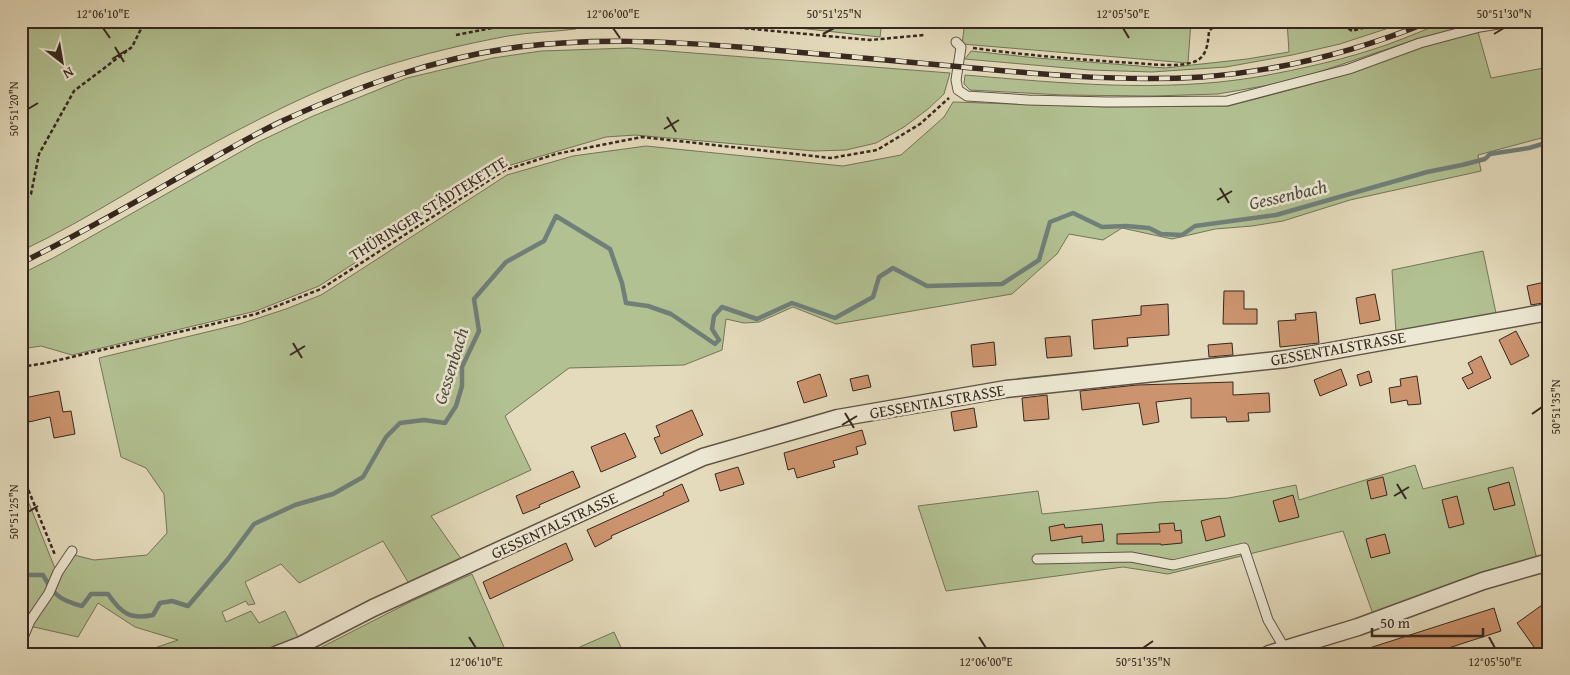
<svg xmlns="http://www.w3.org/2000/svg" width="1570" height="675" viewBox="0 0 1570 675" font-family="'Gentium Book Plus',serif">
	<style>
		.green { fill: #b2c192; stroke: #747458 }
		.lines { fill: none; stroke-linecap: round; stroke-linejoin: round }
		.stream { stroke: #707f7a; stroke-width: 4.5 }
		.building { fill: #cc946e; stroke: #36271f }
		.lane-casing { stroke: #625446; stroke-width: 11 }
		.street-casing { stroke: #625446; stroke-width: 19 }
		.path { stroke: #36271f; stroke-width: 2.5; stroke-dasharray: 4 2.5; stroke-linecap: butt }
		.lane { stroke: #ede8d3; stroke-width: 9 }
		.street { stroke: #ede8d3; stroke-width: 16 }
		.rail-casing { stroke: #36271f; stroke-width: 5.5 }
		.rail { stroke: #ede8d3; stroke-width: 4; stroke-dasharray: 11; stroke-linecap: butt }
		.ticks { fill: none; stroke: #36271f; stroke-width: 2 }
		.labels { text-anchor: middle; stroke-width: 5; stroke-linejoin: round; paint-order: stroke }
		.street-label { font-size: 16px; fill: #36271f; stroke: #ede8d3 }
		.water-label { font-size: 18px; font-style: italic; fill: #4e4c45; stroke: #ede8d3 }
		.neatline { fill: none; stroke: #36271f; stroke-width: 2 }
		.ticks-label { font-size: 12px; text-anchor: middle; fill: #36271f }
	</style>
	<rect width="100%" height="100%" fill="#e4dbbc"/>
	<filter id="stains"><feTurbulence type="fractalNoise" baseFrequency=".004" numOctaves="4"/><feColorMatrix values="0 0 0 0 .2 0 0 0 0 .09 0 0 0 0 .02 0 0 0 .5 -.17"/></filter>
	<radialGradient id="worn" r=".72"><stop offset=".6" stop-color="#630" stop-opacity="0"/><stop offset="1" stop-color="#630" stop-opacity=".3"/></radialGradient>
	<!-- green -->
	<path class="green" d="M21,21H579L576,29C553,32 530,32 508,36C465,44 423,54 382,67C330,83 272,112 223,138C155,174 91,218 21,251Z
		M735,21H882L880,37Z
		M965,21H1191L1188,63L962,44Z
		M1287,21H1410L1340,44L1292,55L1226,67L1152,72L1090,70L965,59L971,51L1037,58L1165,68L1247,59L1289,52Z
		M1446,21H1480V23L1420,38L1313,74L1275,84L1218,94L1152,96L1063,95L970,90L964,84L965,75C1061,83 1161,93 1257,77C1301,69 1347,59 1389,44C1408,37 1427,29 1446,21Z
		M1478,32L1491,78L1549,67V136L1478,155L1481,171L1350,200L1283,221L1252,226L1215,229L1172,239L1122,228L1103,240L1069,234L1057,254L1012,294L836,324L793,307L759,322L744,323L726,319L722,350L684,365L569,368L505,416L531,470L431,516L462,560L410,585L383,541L299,583L281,564L245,582L255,604L248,605L246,601L222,612L226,622L251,611L259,623L285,611L298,637L252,654H137L178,640L135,627L98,603L78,637L25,625L21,630V483L56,571L74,555L94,560L147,555L167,533L164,494L146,468L121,457L99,358L240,324L286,309L321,295L354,274L507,175L573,156L646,146L843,166L901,155L944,117L953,102L1106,107L1229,106L1308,85L1422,46Z
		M629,48L950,73L944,94L928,109L904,127L876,143L846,150L814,151L635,135L606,137L504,167L319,286L256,311L72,355L41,346L21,349V274L55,257L256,143L313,116L407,78L493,58L541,51Z
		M1483,251L1497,318L1396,333L1392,270Z
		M1415,465L1423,489L1513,467L1537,559L1373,614L1343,531L1168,574L1123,567L946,591L918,506L1038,491L1042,514L1160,502L1229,498L1296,485L1299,500Z
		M472,574L507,654H322L320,648L412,601Z
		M614,632L624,654H564Z"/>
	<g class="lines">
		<!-- stream -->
		<path class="stream" d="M21,575H43C54,595 59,600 82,606L91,594H108C121,613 130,620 153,615L160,603L172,601L188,606L228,559L254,524L295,505L333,494L363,477L386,437L400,423L424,420L445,423L456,406L462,386V367L479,331L474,299L506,262L544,241L556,216L610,249L622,283L626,303L648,306L671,314L715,344L719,340L712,329L714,316L722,307L757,319L792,303L835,318L873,297L879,277L893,268L927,286L1002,284L1039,260L1050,222L1073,213L1102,227L1126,226L1149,228L1161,234L1182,235L1195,226L1276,215L1427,172L1462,165L1485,159L1490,154L1529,148L1549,142"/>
	</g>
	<!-- building -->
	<path class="building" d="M1549,281V302L1531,305L1527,286Z
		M1224,291H1244V309H1257V324H1223Z
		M1375,294L1380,320L1360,324L1356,298Z
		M1168,304L1169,335L1127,338L1128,346L1094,349L1092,320L1141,315V306Z
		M1316,312L1319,343L1280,347L1278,321L1296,320L1295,314Z
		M1516,331L1529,356L1511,365L1499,340Z
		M1070,336L1072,356L1047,358L1045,338Z
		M994,342L996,365L973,367L971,345Z
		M1232,343L1233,355L1209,357L1208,345Z
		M1481,356L1491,378L1468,389L1462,378L1473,373L1468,363Z
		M1341,369L1347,385L1320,396L1314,380Z
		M1369,371L1372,382L1360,386L1357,375Z
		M820,374L827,396L804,403L797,382Z
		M868,375L871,387L853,391L850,379Z
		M1417,376L1421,404L1408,405L1407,400L1391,403L1389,388L1401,386L1400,379Z
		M1233,382V395L1269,393L1270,412L1248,413L1249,421L1227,422L1226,417L1191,418V398L1156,402L1159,422L1143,425L1139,403L1082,410L1080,391L1137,385Z
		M59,391L63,412L71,411L75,434L54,438L50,417L29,422L24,398Z
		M1047,395L1049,419L1024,421L1022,398Z
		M974,408L977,427L954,431L951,412Z
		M692,410L703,435L661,454L654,438L660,436L656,426Z
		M862,430L866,444L856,447L858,454L833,461L835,467L797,478L794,468L788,470L784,453Z
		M625,433L636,457L601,472L591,447Z
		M738,467L744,484L720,491L715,474Z
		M573,471L580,487L539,505L540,507L523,514L516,496Z
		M1383,477L1387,495L1371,499L1367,481Z
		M1509,482L1515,505L1494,510L1488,488Z
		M682,484L689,501L611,536L612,538L595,547L587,530L664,495L663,493Z
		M1293,495L1299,517L1279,522L1273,501Z
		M1457,496L1464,524L1449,528L1442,500Z
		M1220,516L1225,536L1206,541L1201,521Z
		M1174,523L1175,531L1181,530L1182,543L1161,545V544H1117V534L1160,532L1159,524Z
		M1064,524L1065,528L1102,524L1104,541L1082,543V536L1051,541L1049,527Z
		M1385,534L1390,553L1371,558L1366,539Z
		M566,543L573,560L490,599L483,582Z
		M1549,600V654H1539L1517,623Z
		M1494,608L1501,631L1430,654H1360V651Z"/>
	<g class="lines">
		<!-- lane casing -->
		<g class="lane-casing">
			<path id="lane" d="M956,42L961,47L956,80L958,90L967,96L1028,100L1108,102L1227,101L1349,69L1420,43L1480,27L1517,21
				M1037,559L1131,557L1173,565L1244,548L1268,620L1285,649
				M21,642L30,621L49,593L58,572L72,551"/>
		</g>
		<!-- street casing -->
		<g class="street-casing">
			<path id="street" d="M278,654L301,645L373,608L703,457L838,418L1006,389L1286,359L1549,312
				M1269,654L1358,627L1483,581L1549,562"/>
		</g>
		<!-- path -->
		<path class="path" d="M667,21L870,40L924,35
			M1338,21L1352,31L1387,21
			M456,35L528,21
			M973,48C1026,55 1080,60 1134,63C1150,64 1181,68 1196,61C1207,56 1208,43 1209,31L1220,21
			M21,203L31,194L39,154L74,91L132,47L145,21
			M21,367L46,363L256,314L321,289L505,170L556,154L642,137L831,158L877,150L920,124L949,98
			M21,472L55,555"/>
		<!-- lane -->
		<use href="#lane" class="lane"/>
		<!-- street -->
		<use href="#street" class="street"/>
		<!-- rail casing -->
		<g class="rail-casing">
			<path id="rail" d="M21,263C76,236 130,205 183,175C215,157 247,138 280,122C356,87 435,58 518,47C592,38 665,41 739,47C810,53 881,59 952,66C1035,74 1119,82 1202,77C1281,71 1358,51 1431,21"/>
		</g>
		<!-- rail -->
		<use href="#rail" class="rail"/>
	</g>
	<!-- ticks -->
	<path class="ticks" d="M103,28L110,38M613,28L620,38M1123,28L1129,38M823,34L834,28M1494,34L1504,28M115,47L124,62M112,59L127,50M28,109L38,103M667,117L676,132M664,129L679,120M1220,188L1229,203M1217,200L1232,191M293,343L302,358M290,355L305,346M845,413L854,428M1532,414L1542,407M842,425L857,416M1397,484L1406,499M1394,496L1409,487M28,512L38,506M469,637L476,648M979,637L986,648M1489,637L1495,648M1143,648L1153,641"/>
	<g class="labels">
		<!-- street labels -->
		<g class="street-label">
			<text transform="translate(428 208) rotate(-32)" y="6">THÜRINGER STÄDTEKETTE</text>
			<text transform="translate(1338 348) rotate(-10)" y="6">GESSENTALSTRASSE</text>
			<text transform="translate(937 401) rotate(-10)" y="6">GESSENTALSTRASSE</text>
			<text transform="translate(554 525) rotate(-25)" y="6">GESSENTALSTRASSE</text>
		</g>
		<!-- water labels -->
		<g class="water-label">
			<text transform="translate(1288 195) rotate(-13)" y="6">Gessenbach</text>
			<text transform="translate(451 366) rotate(-73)" y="6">Gessenbach</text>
		</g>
	</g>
	<!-- margin -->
	<rect width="1570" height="675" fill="none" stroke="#e4dbbc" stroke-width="55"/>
	<!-- north arrow -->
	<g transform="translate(62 62) rotate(149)" stroke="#ede8d3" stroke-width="4" paint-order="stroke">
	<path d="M0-4L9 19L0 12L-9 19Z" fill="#36271f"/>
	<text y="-8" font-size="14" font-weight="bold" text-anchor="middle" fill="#36271f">N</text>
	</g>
	<!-- scale -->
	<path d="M1372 628v8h111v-8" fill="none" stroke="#36271f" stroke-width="2.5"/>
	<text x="1380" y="628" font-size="15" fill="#36271f" stroke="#ede8d3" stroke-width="4" paint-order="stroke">50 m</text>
	<rect x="28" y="28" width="1514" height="620" class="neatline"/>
	<g class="ticks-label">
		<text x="103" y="18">12°06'10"E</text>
		<text x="613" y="18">12°06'00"E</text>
		<text x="834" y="18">50°51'25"N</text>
		<text x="1123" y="18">12°05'50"E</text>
		<text x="1504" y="18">50°51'30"N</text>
		<text transform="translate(14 109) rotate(-90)" y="4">50°51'20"N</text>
		<text transform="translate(1556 407) rotate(-90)" y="4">50°51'35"N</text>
		<text transform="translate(14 512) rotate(-90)" y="4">50°51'25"N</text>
		<text x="476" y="666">12°06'10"E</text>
		<text x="986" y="666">12°06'00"E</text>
		<text x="1143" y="666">50°51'35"N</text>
		<text x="1495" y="666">12°05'50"E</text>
	</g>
	<rect width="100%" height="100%" filter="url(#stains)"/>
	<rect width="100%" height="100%" fill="url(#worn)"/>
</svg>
